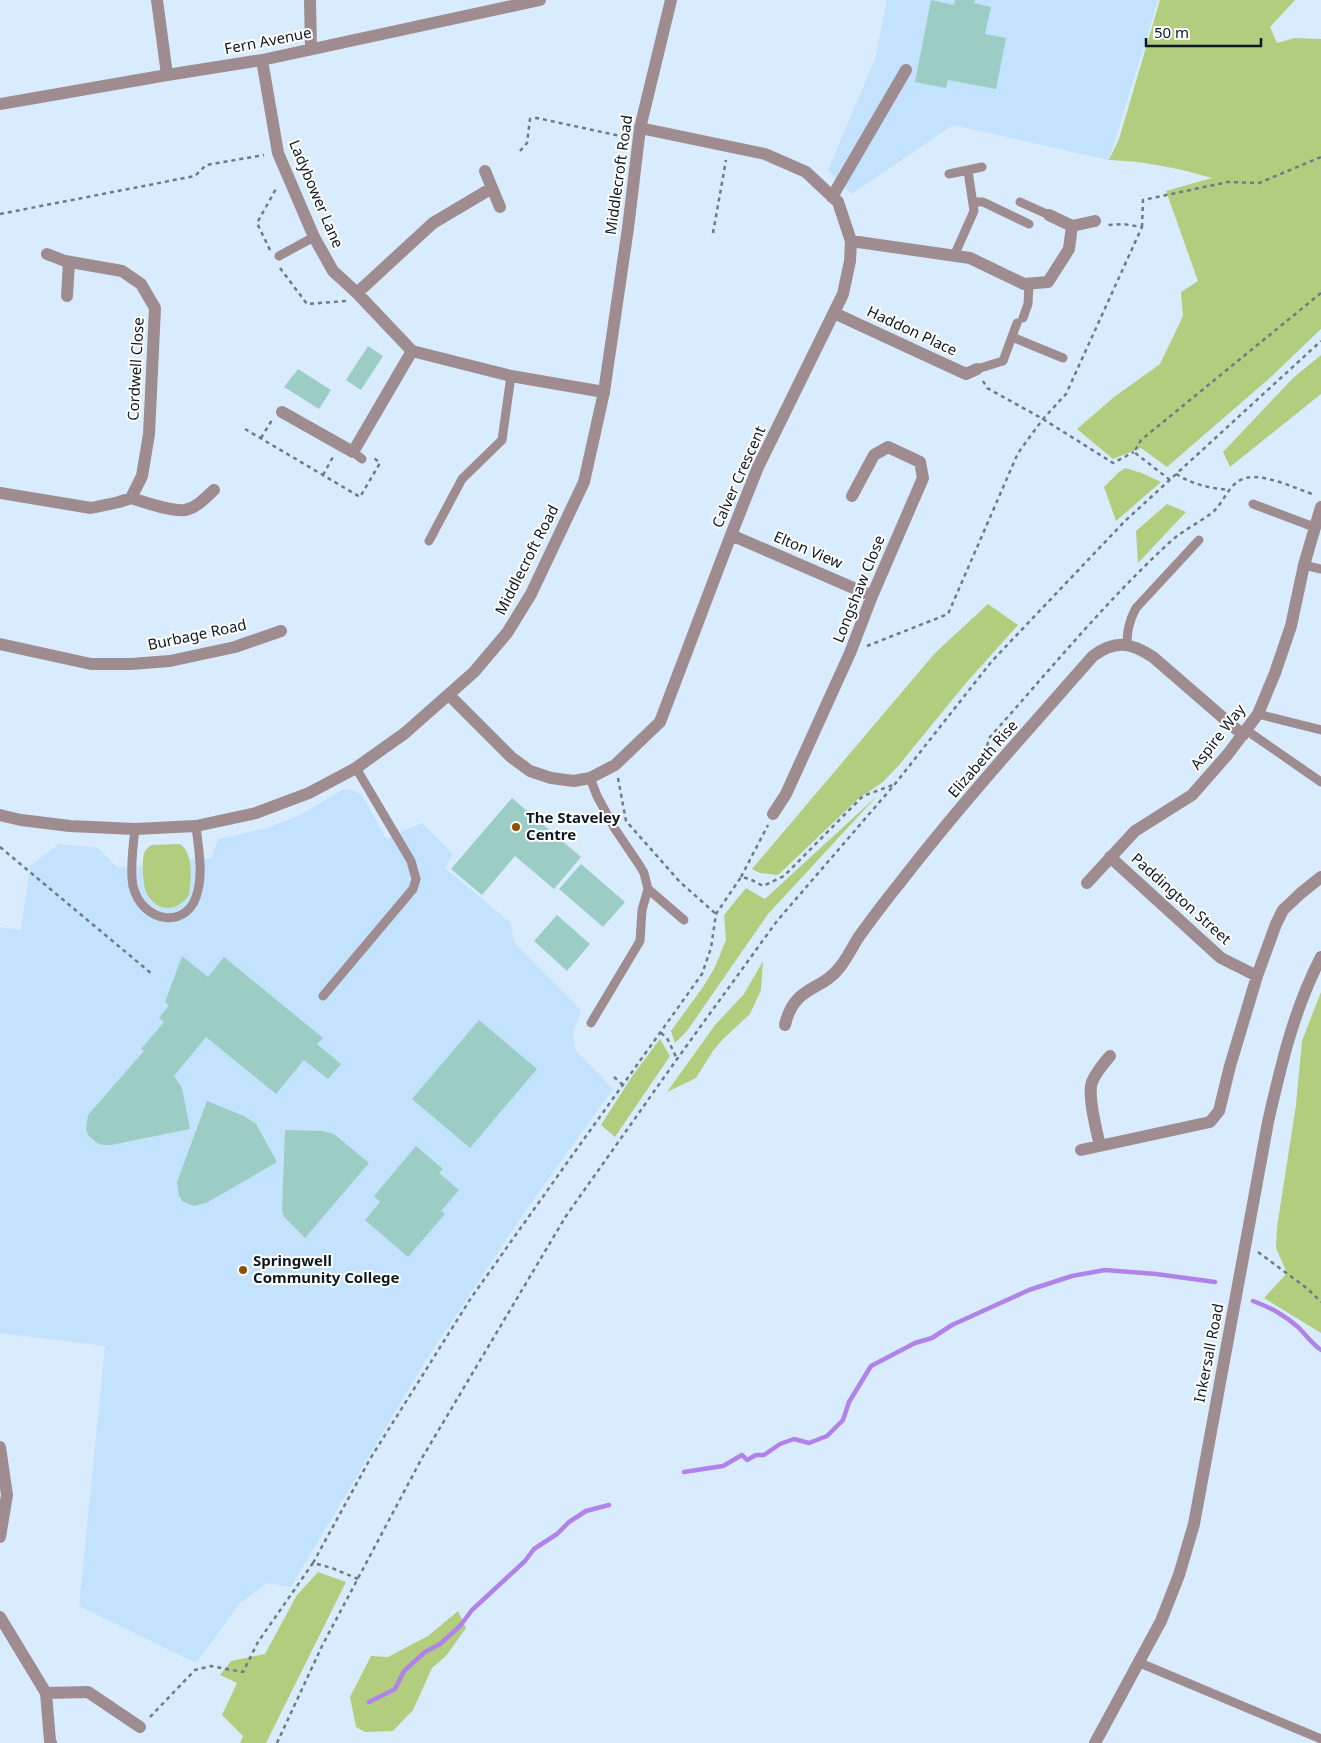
<svg xmlns="http://www.w3.org/2000/svg" width="1321" height="1743" viewBox="0 0 1321 1743" font-family="'Noto Sans',sans-serif">
	<style>
		.built { fill: #c3e2fd }
		.green { fill: #b3cd7e }
		.lines { fill: none; stroke-linecap: round; stroke-linejoin: round }
		.stream { stroke: #b183e9; stroke-width: 4.5 }
		.building { fill: #9ccdc5 }
		.path { stroke: #6c7b88; stroke-width: 2.5; stroke-dasharray: 4 4; stroke-linecap: butt }
		.service { stroke: #9f8c90; stroke-width: 9 }
		.minor { stroke: #9f8c90; stroke-width: 12 }
		.tertiary { stroke: #9f8c90; stroke-width: 12 }
		.poi-dot { fill: #8b5109; stroke: #fff; stroke-width: 2 }
		.labels { text-anchor: middle; stroke-width: 4; stroke-linejoin: round; paint-order: stroke }
		.street-label { font-size: 15px; fill: #0c1822; stroke: #fff }
		.poi-label { font-size: 15px; font-weight: bold; fill: #0c1822; stroke: #fff; text-anchor: start }
	</style>
	<rect width="100%" height="100%" fill="#d9ecfd"/>
	<!-- built -->
	<path class="built" d="M887,0H1158L1109,160L953,125L851,194L828,170L875,59Z
		M344,789L355,791L363,797L387,840L395,834L422,823L453,854L445,868L511,923L514,942L581,1010L573,1033L576,1051L613,1089L528,1207L424,1363L291,1587L267,1583L240,1603L196,1663L79,1606L105,1346L0,1333V927L21,930L30,866L59,844L98,848L117,867L143,866L146,850L151,845L180,844L185,848L189,859L212,858L214,849L219,839L267,828L298,816Z"/>
	<!-- green -->
	<path class="green" d="M1160,0H1295L1270,27L1277,43L1295,38L1321,39V329L1272,376L1167,467L1141,448L1113,459L1077,429L1114,397L1160,364L1183,316L1181,292L1198,281L1166,191L1212,178C1178,168 1144,161 1109,160L1119,139Z
		M1321,355V394L1230,467L1223,452L1293,378Z
		M1125,468L1142,473L1161,482L1116,521L1104,487L1118,473Z
		M1167,504L1186,512L1138,563L1136,531Z
		M988,604L1018,625L966,683L899,765L883,782L858,799L778,875L760,873L752,869L935,653Z
		M878,795L768,914L687,1031L675,1043L671,1031L703,987L715,967L726,940L724,915L746,888L765,899Z
		M180,844C194,854 191,880 189,895C177,912 158,913 147,894C143,887 141,859 145,851C146,850 150,846 151,845Z
		M763,961L761,990L750,1014L722,1040L713,1051L696,1078L667,1092L715,1025L744,994Z
		M1321,992V1333L1264,1298L1287,1273L1276,1248L1277,1227L1296,1105L1302,1041Z
		M660,1039L670,1056L615,1137L601,1125L633,1075Z
		M318,1572L346,1582L266,1743H240L243,1736L222,1715L237,1683L220,1675L231,1661L265,1654L297,1595Z
		M458,1611L466,1628L446,1656L432,1668L413,1710L393,1731L365,1732L356,1727L350,1697L371,1656L388,1657L428,1636Z"/>
	<g class="lines">
		<!-- stream -->
		<path class="stream" d="M1253,1301C1271,1308 1283,1314 1298,1327C1306,1335 1312,1344 1321,1350
			M684,1472L723,1466L742,1455L747,1460L756,1455H764L780,1444L794,1439L809,1443L827,1436L843,1420L849,1402L871,1366L915,1343L932,1338L952,1325L1029,1290L1072,1276L1105,1270L1156,1274L1215,1282
			M369,1702L395,1689L404,1671L425,1652L440,1644L460,1626L472,1610L525,1561L534,1549L557,1534L569,1522L586,1511L609,1505"/>
	</g>
	<!-- building -->
	<path class="building" d="M931,0L954,5L955,0H975L974,3L991,7L985,34L1006,38L996,89L948,80L946,88L915,82Z
		M368,346L383,356L361,390L346,380Z
		M298,369L331,390L319,409L284,387Z
		M512,798L581,857L554,889L515,856L482,895L451,869Z
		M581,864L625,902L603,927L559,889Z
		M557,915L590,944L567,971L534,941Z
		M182,956L208,977L224,957L323,1038L317,1044L341,1064L328,1079L304,1060L276,1094L206,1037L174,1076L182,1088L190,1129L111,1145H103L97,1143L88,1135L86,1129L88,1115L144,1051L141,1049L164,1022L159,1018L169,1005L165,1002Z
		M479,1020L537,1069L470,1148L412,1099Z
		M207,1101L244,1116L256,1124L277,1162L206,1203L194,1206L182,1201L179,1196L177,1182Z
		M285,1130L323,1131L334,1134L369,1163L305,1238L284,1217L282,1211Z
		M416,1146L443,1169L439,1173L459,1190L441,1211L445,1214L408,1257L365,1220L380,1202L374,1196Z"/>
	<g class="lines">
		<!-- path -->
		<path class="path" d="M520,151L527,143L530,119L537,118L625,137
			M0,214L195,176L206,165L264,155
			M1142,227L1143,200L1228,182L1259,183L1321,157
			M713,233L726,160
			M270,250L257,223L277,187
			M280,268L307,304L346,301
			M983,381L987,388L1043,419L1113,463L1134,452
			M245,429L360,497L380,463L374,458
			M261,438L272,420
			M1176,474C1194,485 1209,488 1229,490
			M323,475L333,457
			M1170,480L1134,452L1141,440L1321,293
			M867,646L948,614L1018,453L1043,419L1066,394L1142,227L1123,224L1107,225
			M991,753C986,747 987,744 990,737C1049,671 1105,602 1170,542C1183,530 1199,523 1213,512C1225,501 1229,482 1246,478C1264,473 1297,489 1315,495
			M618,778L626,821L680,882L716,914
			M0,847L152,974
			M741,877L768,825
			M661,1033L667,1038L677,1059
			M614,1077L623,1085
			M1258,1252L1308,1289L1321,1302
			M313,1563L370,1459L471,1298L564,1167L702,974L711,948L716,914L741,877L750,879L763,886L784,876L863,796L893,785
			M150,1717L195,1670L211,1666L243,1672L258,1642L313,1563L332,1568L358,1579
			M277,1743L322,1646L422,1458L566,1216L677,1059L777,921L895,784L992,661L1125,521L1321,341"/>
		<!-- service -->
		<path class="service" d="M949,174L982,167
			M973,202H983L1029,224
			M1020,202L1049,215
			M279,256L314,237
			M954,256L974,211L968,171
			M1023,318L1028,304L1029,284
			M1012,337L1063,358
			M977,369L1003,361L1017,323
			M353,452L362,459
			M1253,504L1314,527
			M429,541L462,479L502,440L511,376
			M1304,565L1321,569
			M1127,646C1127,631 1129,621 1136,608L1199,540
			M1258,714L1321,730
			M1246,730L1321,782
			M590,778L597,796L615,829L640,866L644,873L648,889L684,920
			M135,829C133,845 130,871 133,886C142,924 190,931 198,890C203,870 198,846 196,826
			M323,996L413,889L416,879L411,861L356,768
			M591,1023L640,941L642,910L648,889
			M1140,1663L1321,1739"/>
		<!-- minor -->
		<path class="minor" d="M157,0L167,75
			M310,0L311,49
			M262,60L278,153L314,237L333,271L357,293L412,351L511,376L604,392
			M0,104L167,75L262,60L540,0
			M485,171L500,207
			M832,197L906,70
			M1049,215L1072,226L1095,221
			M851,241L970,258L1024,284L1048,282L1069,249L1072,226
			M357,293L433,223L492,188
			M67,296L69,262
			M834,313L966,374L977,369
			M282,412L353,452L412,351
			M0,493L91,508L119,502L131,498L142,476L149,434L155,308L141,284L122,271L65,261L47,254
			M131,498C144,502 172,512 185,510C197,508 206,497 214,490
			M731,535L872,596
			M0,644L91,664H131L170,661L235,647L281,631
			M449,695L511,757L530,771L551,778L574,781L590,778L615,765L660,722L731,535L758,467L843,294L850,261L851,241L838,202L806,172L765,154L640,128
			M773,814L786,794L850,653L872,596L923,478L920,462L888,447L874,455L852,496
			M1110,857L1221,958L1257,976
			M1087,883L1135,831L1192,795L1228,754L1258,714L1275,673L1291,626L1304,565L1321,507
			M785,1025C794,985 821,992 840,967C847,958 852,948 858,938C871,920 885,901 899,884C960,805 1027,731 1093,656C1115,640 1130,642 1153,657L1243,735
			M1100,1146C1097,1132 1087,1095 1092,1082C1096,1072 1103,1064 1110,1056
			M1081,1150L1210,1122L1219,1111L1230,1066L1257,976L1276,924L1283,910L1301,893L1321,877
			M0,1447L7,1495L0,1537
			M0,1617L46,1693L50,1741L51,1743
			M46,1693L88,1692L140,1727"/>
		<!-- tertiary -->
		<path class="tertiary" d="M0,815L21,820L70,826L135,829L196,826L256,813L309,793L356,768L405,733L474,672L507,633L531,594L584,482L604,392L628,228L640,128L671,0
			M1095,1743L1161,1621L1179,1575L1194,1524L1268,1122C1281,1065 1294,1009 1321,957"/>
	</g>
	<!-- markers -->
	<g class="poi-dot">
		<circle cx="516" cy="827" r="5"/>
		<circle cx="243" cy="1270" r="5"/>
	</g>
	<g class="labels">
		<!-- street labels -->
		<g class="street-label">
			<text transform="translate(268 41) rotate(-11)" y="5">Fern Avenue</text>
			<text transform="translate(619 175) rotate(-82)" y="5">Middlecroft Road</text>
			<text transform="translate(316 194) rotate(67)" y="5">Ladybower Lane</text>
			<text transform="translate(912 331) rotate(25)" y="5">Haddon Place</text>
			<text transform="translate(136 369) rotate(-87)" y="5">Cordwell Close</text>
			<text transform="translate(739 477) rotate(-66)" y="5">Calver Crescent</text>
			<text transform="translate(808 550) rotate(23)" y="5">Elton View</text>
			<text transform="translate(527 560) rotate(-63)" y="5">Middlecroft Road</text>
			<text transform="translate(859 589) rotate(-68)" y="5">Longshaw Close</text>
			<text transform="translate(197 635) rotate(-12)" y="5">Burbage Road</text>
			<text transform="translate(1218 737) rotate(-52)" y="5">Aspire Way</text>
			<text transform="translate(983 759) rotate(-49)" y="5">Elizabeth Rise</text>
			<text transform="translate(1181 899) rotate(42)" y="5">Paddington Street</text>
			<text transform="translate(1209 1353) rotate(-79)" y="5">Inkersall Road</text>
		</g>
		<!-- poi labels -->
		<g class="poi-label">
			<text x="526" y="823">The Staveley<tspan x="526" dy="17">Centre</tspan></text>
			<text x="253" y="1266">Springwell<tspan x="253" dy="17">Community College</tspan></text>
		</g>
	</g>
	<!-- scale -->
	<path d="M1146 38v8h115v-8" fill="none" stroke="#0c1822" stroke-width="2.5"/>
	<text x="1154" y="38" font-size="15" fill="#0c1822" stroke="#ffffff" stroke-width="4" paint-order="stroke">50 m</text>
</svg>
